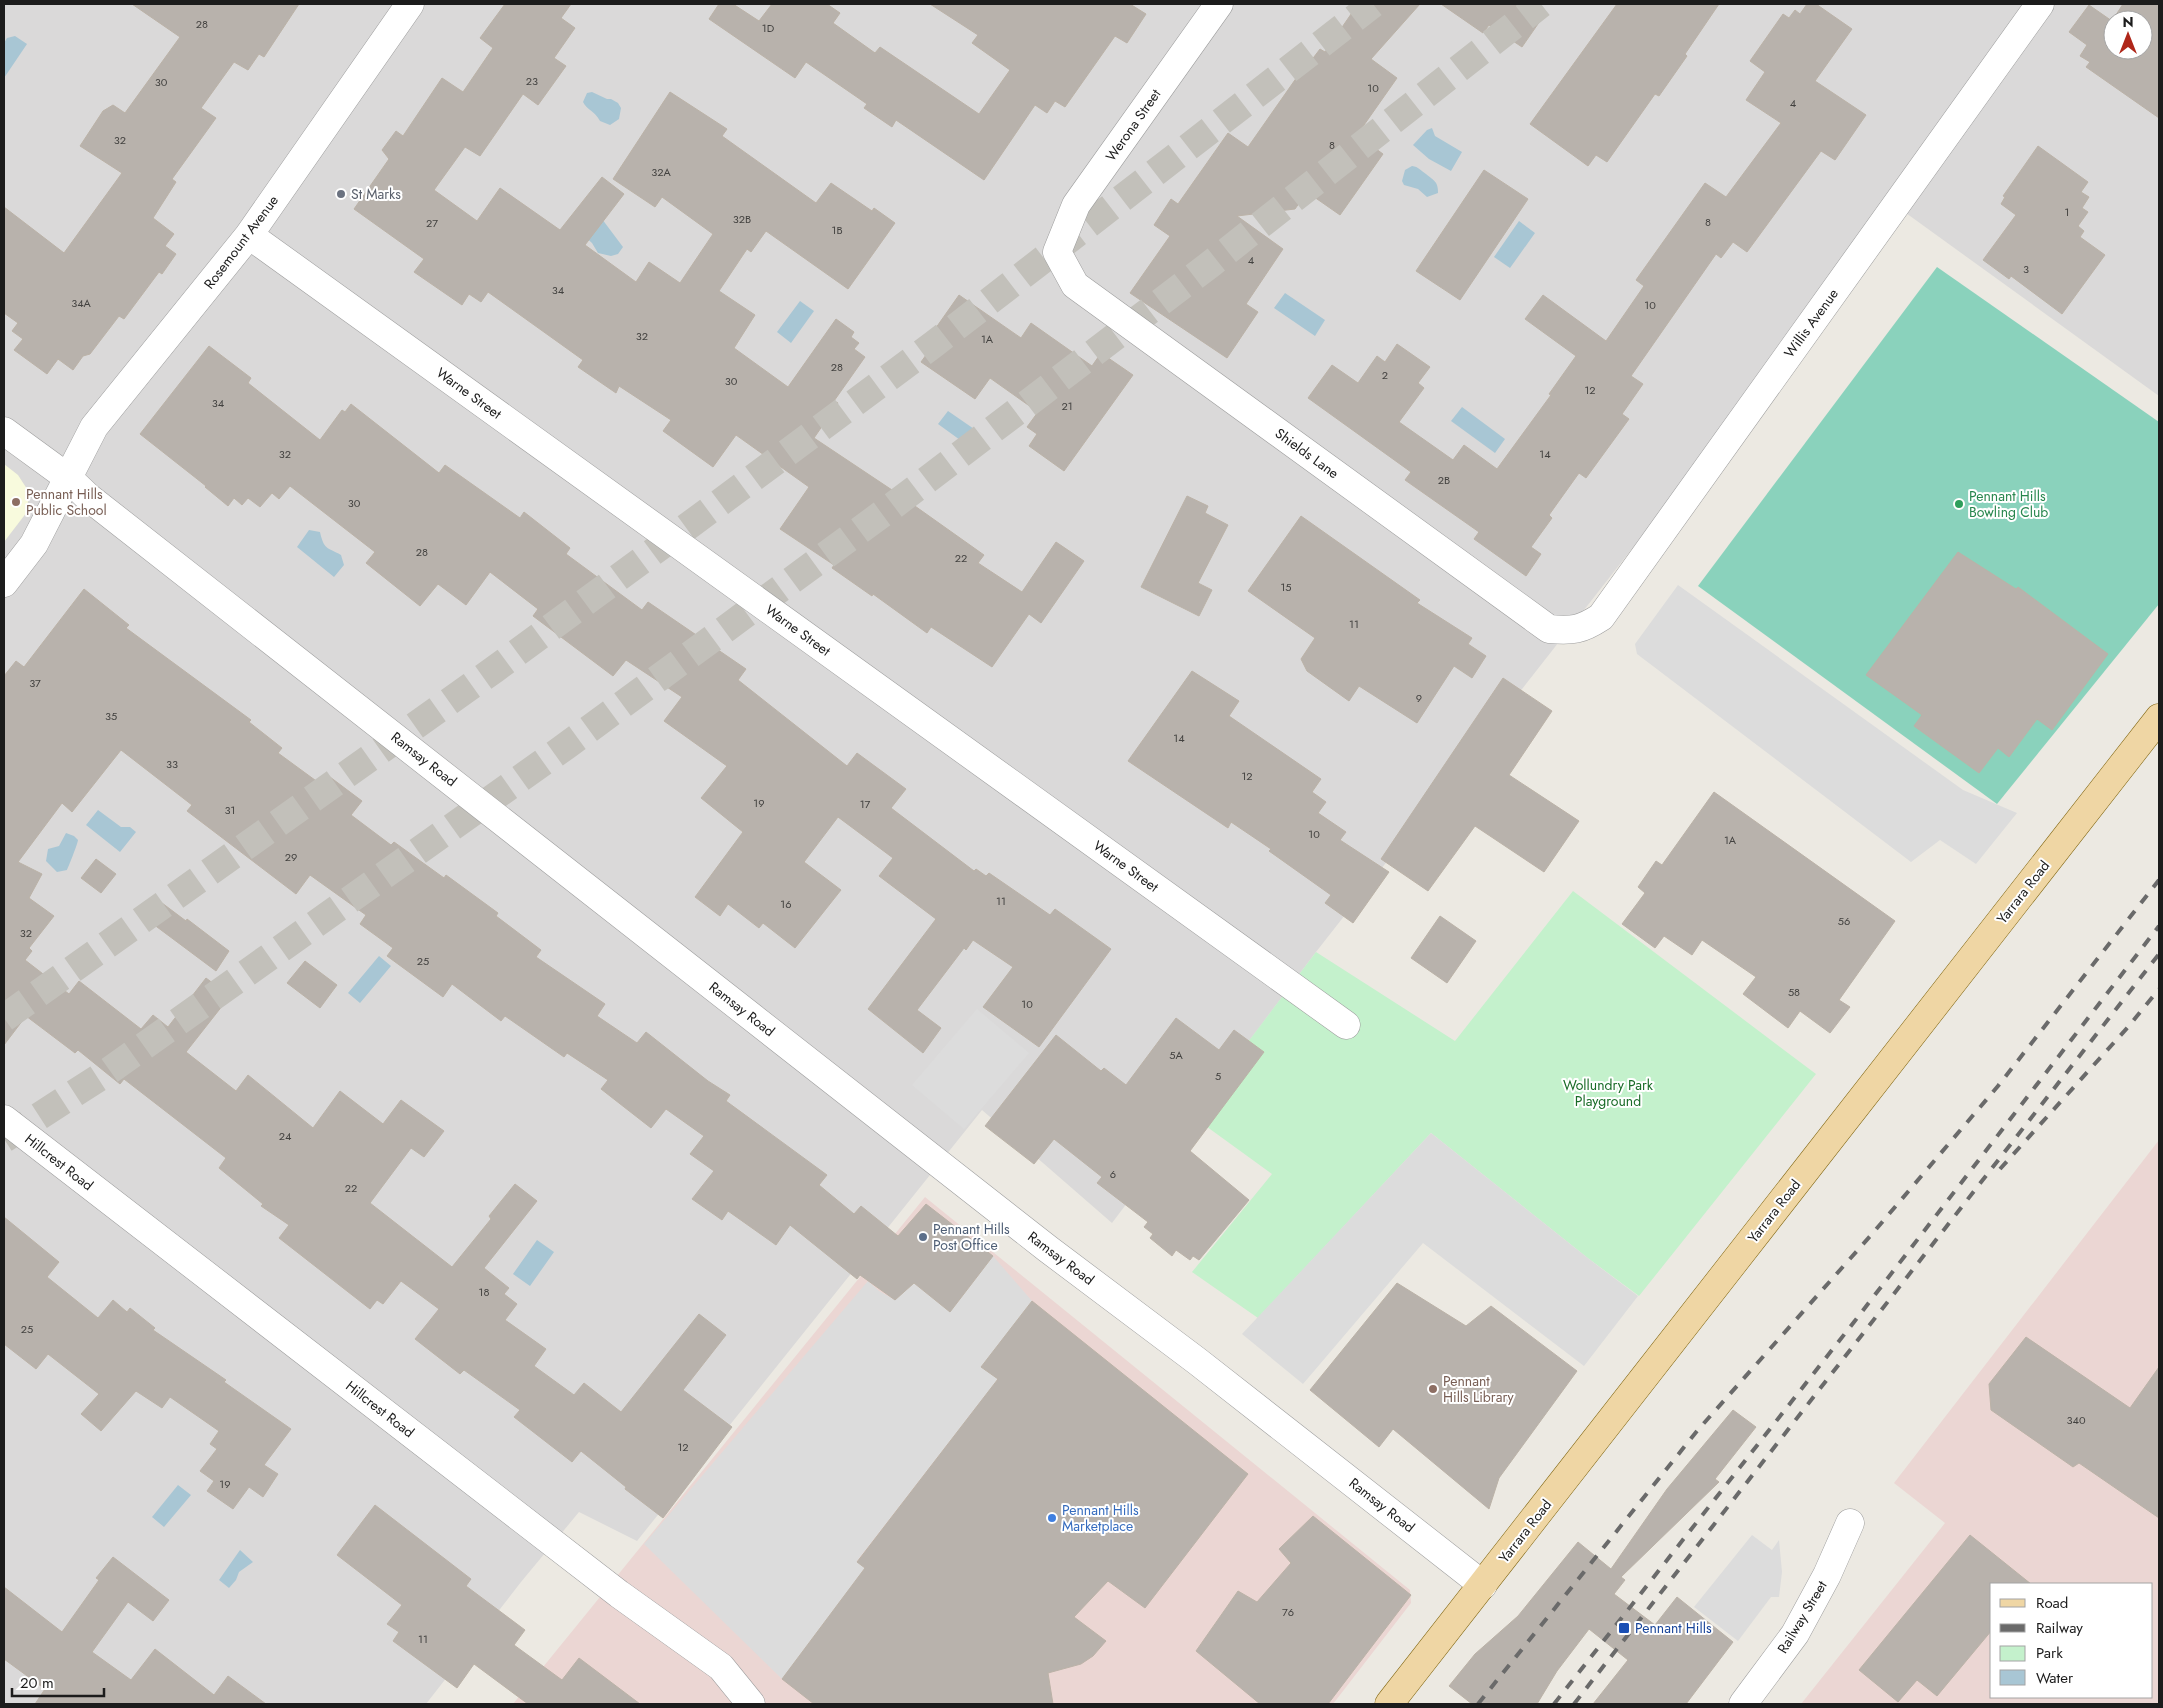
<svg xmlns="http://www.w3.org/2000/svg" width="2163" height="1708" viewBox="0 0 2163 1708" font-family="Jost,sans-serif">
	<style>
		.residential { fill: #dad9d9; fill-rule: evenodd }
		.commercial { fill: #ebd6d3; fill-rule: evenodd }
		.education { fill: #f8fadd }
		.park { fill: #c4f1cc }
		.pitch { fill: #8ad2bc }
		.parking { fill: #dcdcdc }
		.water { fill: #a8c6d4 }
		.building { fill: #b8b2ac; stroke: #bbb2a7; fill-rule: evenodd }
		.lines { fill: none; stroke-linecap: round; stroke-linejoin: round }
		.highway-tunnel { stroke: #c2c0ba; stroke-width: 28; stroke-dasharray: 28 14; stroke-linecap: butt }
		.minor-casing { stroke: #9d9d9d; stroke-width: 29 }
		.major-casing { stroke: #816612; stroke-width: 29 }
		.minor { stroke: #fff; stroke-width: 28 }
		.major { stroke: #efd6a4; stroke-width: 28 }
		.rail { stroke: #6a6a6a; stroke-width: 4; stroke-dasharray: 10 10; stroke-linecap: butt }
		.worship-dot { fill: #6b7280; stroke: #fff; stroke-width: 2 }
		.education-dot { fill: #8d6e63; stroke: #fff; stroke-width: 2 }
		.leisure-dot { fill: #2e9e5b; stroke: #fff; stroke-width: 2 }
		.service-dot { fill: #5c6f8a; stroke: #fff; stroke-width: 2 }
		.shop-dot { fill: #3f7fe0; stroke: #fff; stroke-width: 2 }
		.transit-dot { fill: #1a4fb4; stroke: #fff; stroke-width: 2 }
		.labels { text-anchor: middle; stroke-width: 4; stroke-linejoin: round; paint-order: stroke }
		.number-label { font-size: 11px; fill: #434240 }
		.street-label { font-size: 14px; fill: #1c1c1c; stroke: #fff }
		.worship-label { font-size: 14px; fill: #5b616d; stroke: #fff; text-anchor: start }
		.education-label { font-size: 14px; fill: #785e54; stroke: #fff; text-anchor: start }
		.leisure-label { font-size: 14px; fill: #27864d; stroke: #fff; text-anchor: start }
		.park-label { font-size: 14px; fill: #196b27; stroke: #fff }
		.service-label { font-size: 14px; fill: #4e5e75; stroke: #fff; text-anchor: start }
		.shop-label { font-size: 14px; fill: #366cbe; stroke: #fff; text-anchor: start }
		.transit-label { font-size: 14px; fill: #164399; stroke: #fff; text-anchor: start }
	</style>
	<rect width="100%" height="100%" fill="#ece9e2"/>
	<!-- residential -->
	<path class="residential" d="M4,4H2159V396L1899,208L1316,952L1112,1223L982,1110L637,1541L579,1512L521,1582L426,1704H4ZM2113,20H2143V50H2113Z"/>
	<!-- commercial -->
	<path class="commercial" d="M2159,1140V1704H1801L1945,1523L1894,1483ZM1992,1584H2152V1697H1992Z
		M925,1197L1410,1590L1411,1603L1333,1704H513Z"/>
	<!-- education -->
	<path class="education" d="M4,464L18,475L29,492L27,512L4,542Z"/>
	<!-- park -->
	<path class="park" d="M1573,891L1816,1074L1639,1296L1589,1259L1431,1133L1258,1318L1192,1272L1272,1174L1192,1116L1316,952L1455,1041Z"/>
	<!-- pitch -->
	<path class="pitch" d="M1937,267L2159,422V604L1997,804L1698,586Z"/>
	<!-- parking -->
	<path class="parking" d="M1678,585L1963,790L2017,813L1976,864L1940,840L1911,862L1637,654L1635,644Z
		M977,1009L1029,1053L964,1129L912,1085Z
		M1431,1133L1589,1259L1638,1296L1584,1366L1423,1243L1303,1384L1242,1334Z
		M993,1256L1032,1301L982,1367L998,1379L857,1561L865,1568L782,1679L644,1544L868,1281L879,1291L895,1300L914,1283L950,1312Z
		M1752,1535L1772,1550L1779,1540L1782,1572L1779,1597H1771L1738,1641L1694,1607Z"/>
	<!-- water -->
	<path class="water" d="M15,36L27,44L4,78V43L7,38Z
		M592,92L607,99H611L618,103L621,108L619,119L610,125L600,121C595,111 587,110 583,102L587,93Z
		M1432,128L1435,136L1462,152L1451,171L1429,159L1413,145L1427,130Z
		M1412,166C1419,167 1420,170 1426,174C1434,181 1438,181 1438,193L1427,197L1418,189L1404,185L1402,181L1405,170Z
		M596,211L623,247L618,254L611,256L598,253L592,243L583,235Z
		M1519,221L1535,233L1510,268L1494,257Z
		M1285,293L1325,320L1315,336L1274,308Z
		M800,301L814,311L791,343L777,332Z
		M1462,407L1505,439L1495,453L1451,421Z
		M948,411L977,431L967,445L938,424Z
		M309,530L320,532C324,550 327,547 341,555L344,565L334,577L297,547Z
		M98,810L121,827H130L136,832L120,852L86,825Z
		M66,833L74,836L78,840C78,843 68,868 67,870L57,872L46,861L48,849L59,846Z
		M379,956L391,966L360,1003L348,993Z
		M537,1240L554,1252L530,1286L513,1274Z
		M178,1485L191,1495L164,1527L152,1517Z
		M240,1550L253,1562L239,1572L236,1580L229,1588L219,1580Z"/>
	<!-- building -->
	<path class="building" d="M132,4H299L264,57L259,54L248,70L234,62L201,108L216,118L172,179L176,182L153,218L174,234L165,246L176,254L162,274L159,272L124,319L119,316L90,354L83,356L73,370L58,359L47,374L14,350L23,339L12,331L18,323L4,313V207L64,253L122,173L80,146L103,111L113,105L125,113L180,37Z
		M505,4H571L561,18L575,28L554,58L566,66L538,105L523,94L480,156L465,147L434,190L477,221L500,188L560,230L602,177L624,194L585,245L636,282L649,262L680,283L713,234L662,197L655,207L613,179L670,92L727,129L722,136L816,203L831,183L872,211L874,208L895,223L848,289L766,231L751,252L747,249L719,291L755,315L734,348L788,387L836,319L854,332L851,337L859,343L854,349L865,357L834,401L838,403L814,438L898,494L984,555L978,563L1022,592L1056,542L1084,561L1041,623L1029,614L992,667L931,627L927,633L873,594L872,596L832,568L834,565L780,529L809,487L736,435L713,467L663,431L671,420L619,386L616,393L578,367L583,360L488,292L481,302L469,294L462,305L414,272L424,259L354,209L389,159L382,150L396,131L403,136L442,78L463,92L493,48L480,38Z
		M719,4H733L759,21L772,4H827L840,13L833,23L875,53L880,47L979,114L1010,70L972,43L978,35L930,4H1130L1146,14L1127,43L1115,36L1065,107L1055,101L1047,113L1035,105L984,180L896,120L892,127L864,108L867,104L806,62L795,78L709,19Z
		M1358,4H1420L1371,59L1397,78L1357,135L1383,154L1340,215L1307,192L1295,209L1237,216L1283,249L1246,304L1258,312L1227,358L1130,293L1170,236L1154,225L1171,199L1178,204L1228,133L1248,147L1297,77L1298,78L1320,49L1325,52Z
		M1441,4H1541L1532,16L1540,21L1522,47L1489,25L1483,33Z
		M1617,4H1719L1685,54L1687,56L1659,96L1655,94L1607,162L1596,155L1588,166L1530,124Z
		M1807,4H1816L1852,29L1815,81L1866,115L1835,160L1821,151L1747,252L1733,242L1721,258L1716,254L1631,376L1643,384L1622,414L1629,419L1586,478L1579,473L1549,515L1552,518L1531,547L1541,554L1526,576L1474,539L1479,532L1405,480L1411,472L1308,398L1332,365L1358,383L1377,356L1385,362L1397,344L1430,367L1418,383L1424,388L1399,422L1453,460L1464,445L1497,469L1551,395L1549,394L1576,356L1525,319L1543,295L1606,341L1644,286L1636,280L1705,183L1726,197L1781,123L1746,100L1765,72L1750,61L1783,14L1789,18L1795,10L1800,14Z
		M2123,4H2159V118L2086,67L2090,62L2080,56L2087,45L2069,32L2089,5L2112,21ZM2113,20H2143V50H2113Z
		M2038,146L2088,182L2081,192L2089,197L2082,208L2088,212L2078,226L2084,231L2080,237L2105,255L2062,314L2011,276L2009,279L1983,260L2016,215L2001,204L2005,197L2003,196Z
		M1484,170L1528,199L1460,300L1416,271Z
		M959,295L1021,338L1031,323L1092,366L1101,353L1133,375L1064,471L1029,446L1037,434L1027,427L1038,412L990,378L975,399L921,362L939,337L933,332Z
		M209,346L251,378L248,383L320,440L342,410L345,412L351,404L439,473L445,465L520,518L524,512L570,548L566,554L642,610L648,602L746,669L738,680L847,766L857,753L906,789L891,808L974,871L976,869L986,876L989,873L1050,915L1055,909L1111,949L1039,1047L983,1007L1013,967L973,940L966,950L964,948L917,1010L941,1028L923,1053L868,1009L936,919L879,876L893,858L838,817L804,862L841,890L795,948L763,923L759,928L728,904L720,916L695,897L743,832L701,798L727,766L664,721L682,697L626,660L613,676L533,616L538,609L490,572L466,605L438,584L420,606L366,563L375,552L290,486L279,499L272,493L260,507L248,498L242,505L234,498L228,506L205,487L206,486L140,434Z
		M1187,496L1208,506L1205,513L1228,525L1198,583L1212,590L1199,616L1141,587Z
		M1301,516L1420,600L1417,603L1472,638L1468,644L1486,656L1472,678L1454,666L1417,723L1359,686L1349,701L1307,671L1301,659L1315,638L1248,591Z
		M1958,552L2016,589L2018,587L2108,654L2052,730L2037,719L2009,757L1998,748L1979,773L1914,726L1922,715L1866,675Z
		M84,589L129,625L126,628L251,720L249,722L282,748L278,753L319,783L326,774L362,801L351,815L391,845L394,842L444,878L446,875L498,913L496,916L541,950L536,957L605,1004L597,1016L637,1043L646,1032L708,1081L730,1095L726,1101L827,1175L819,1185L854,1214L861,1206L898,1236L926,1204L993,1256L950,1312L914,1283L895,1300L860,1275L857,1279L790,1225L776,1245L728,1211L722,1220L692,1199L714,1171L690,1154L704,1136L666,1109L651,1128L601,1089L608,1080L567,1053L564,1057L505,1016L501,1021L452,984L443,997L387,956L393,948L360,924L366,915L310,875L296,894L187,811L192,805L121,750L72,812L62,803L18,862L42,874L29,898L54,916L29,948L32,951L25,960L69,994L79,981L141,1029L153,1015L168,1027L206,978L230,996L186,1052L236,1091L248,1075L313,1128L340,1091L383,1124L401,1100L444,1131L424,1157L411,1148L370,1203L452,1267L491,1219L489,1216L515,1184L537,1201L484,1268L509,1288L504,1294L517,1304L505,1320L546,1349L534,1366L574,1395L584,1383L621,1412L699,1314L726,1335L683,1390L732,1427L663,1518L625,1489L626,1487L581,1451L572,1462L514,1417L520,1410L464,1370L460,1374L415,1339L439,1309L401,1281L383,1304L377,1300L370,1309L279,1238L289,1225L261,1206L263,1204L219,1168L226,1158L124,1079L120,1084L78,1050L75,1053L26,1016L4,1045V676L16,661L24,667Z
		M1192,671L1239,701L1229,716L1321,779L1312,792L1326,802L1318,813L1346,832L1340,840L1389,872L1353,923L1325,903L1331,895L1269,851L1271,849L1231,822L1228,828L1128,761Z
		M1503,678L1552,711L1509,775L1579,821L1544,872L1475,826L1428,891L1381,859Z
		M1714,792L1895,921L1839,1000L1850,1007L1830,1033L1800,1011L1788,1028L1743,994L1756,977L1702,940L1692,955L1664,936L1655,948L1622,924L1645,893L1638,887L1656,861L1662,865Z
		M96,859L116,874L101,893L81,878Z
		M162,903L186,921L187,919L229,951L216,971L149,921Z
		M1440,916L1476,941L1447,983L1411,958Z
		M305,961L337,985L320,1008L287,983Z
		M1176,1018L1219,1050L1234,1030L1264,1052L1190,1151L1249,1200L1199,1260L1193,1256L1190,1260L1176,1250L1172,1256L1150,1238L1153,1234L1144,1227L1148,1222L1097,1183L1102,1177L1054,1139L1034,1164L985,1126L1056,1035L1101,1071L1104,1068L1126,1085Z
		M4,1217L59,1262L47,1277L98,1318L113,1300L127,1312L130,1308L155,1328L153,1330L226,1380L224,1382L291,1429L264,1465L278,1474L263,1497L249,1487L233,1509L207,1491L214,1481L200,1471L217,1449L210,1444L219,1431L170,1397L162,1408L136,1391L101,1431L81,1414L99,1394L48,1354L36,1369L4,1344Z
		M1397,1283L1466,1326L1491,1306L1577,1371L1499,1478L1489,1509L1393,1429L1379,1447L1310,1390Z
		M1032,1301L1248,1474L1145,1608L1108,1581L1074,1617L1106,1641L1093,1656L1081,1664L1048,1673L1053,1704H814L782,1679L865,1568L857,1562L998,1379L981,1367Z
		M2026,1337L2130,1408L2159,1367V1518L2079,1463L2073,1467L1991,1410L1989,1384Z
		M1733,1410L1756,1427L1715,1479L1719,1482L1621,1577L1625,1580L1614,1594L1655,1625L1677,1597L1733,1642L1686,1704H1593L1628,1660L1589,1629L1557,1671L1537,1704H1472L1449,1686L1475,1654L1518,1616L1578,1542L1611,1569L1667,1489Z
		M375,1505L471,1579L466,1586L525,1630L514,1645L562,1680L579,1658L640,1704H528L474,1664L457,1688L393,1641L399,1632L387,1624L402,1605L337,1555Z
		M1313,1516L1411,1595L1328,1704H1260L1196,1651L1238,1591L1257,1602L1291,1563L1279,1549Z
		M1970,1535L2031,1584H1992V1630L1937,1696L1917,1680L1898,1702L1859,1670Z
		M113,1557L169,1600L153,1621L128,1602L92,1652L131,1680L155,1649L214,1695L228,1676L266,1704H35L45,1689L4,1659V1587L62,1632L99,1580L96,1578Z"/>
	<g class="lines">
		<!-- highway-tunnel -->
		<path class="highway-tunnel" d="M4,1018L495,669L934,344L1373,4
			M4,1139L106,1073L566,746L886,511L1212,263L1541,4"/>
		<!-- minor casing -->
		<g class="minor-casing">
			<path id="minor" d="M1219,4L1076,205L1057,252L1075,285L1549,629C1573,631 1581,630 1601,617L2040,4
				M249,235L1346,1025
				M4,431L67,477L88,497L1048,1249L1197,1361L1483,1585
				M4,583L34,544L94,427L249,235L410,4
				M4,1119L619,1594L721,1667L751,1704
				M1743,1704L1795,1634L1827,1575L1850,1523"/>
		</g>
		<!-- major casing -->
		<g class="major-casing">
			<path id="major" d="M1389,1704L2159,718"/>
		</g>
		<!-- minor -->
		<use href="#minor" class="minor"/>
		<!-- major -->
		<use href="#major" class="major"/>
		<!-- rail -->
		<path class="rail" d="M2000,1169L2128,1027L2159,989
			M1478,1704L1697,1431L1872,1234L1998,1086L2159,880
			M1554,1704L1854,1322L2159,926
			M1574,1704L2159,954"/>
	</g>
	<!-- markers -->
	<circle class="worship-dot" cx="341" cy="194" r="5"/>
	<g class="education-dot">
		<circle cx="16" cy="502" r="5"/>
		<circle cx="1433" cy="1389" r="5"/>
	</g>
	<circle class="leisure-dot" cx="1959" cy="504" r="5"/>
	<circle class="service-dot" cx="923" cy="1237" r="5"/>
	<circle class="shop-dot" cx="1052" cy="1518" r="5"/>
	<rect class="transit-dot" x="1618" y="1622" width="12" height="12" rx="2.5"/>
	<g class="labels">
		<!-- number labels -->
		<g class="number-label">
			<text x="202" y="28">28</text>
			<text x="768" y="32">1D</text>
			<text x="532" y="85">23</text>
			<text x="161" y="86">30</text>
			<text x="1373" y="92">10</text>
			<text x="1793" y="107">4</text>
			<text x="120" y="144">32</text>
			<text x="1332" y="149">8</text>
			<text x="661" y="176">32A</text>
			<text x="2067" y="216">1</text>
			<text x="742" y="223">32B</text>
			<text x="1708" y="226">8</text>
			<text x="432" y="227">27</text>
			<text x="837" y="234">1B</text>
			<text x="1251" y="264">4</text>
			<text x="2026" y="273">3</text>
			<text x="558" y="294">34</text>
			<text x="81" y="307">34A</text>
			<text x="1650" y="309">10</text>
			<text x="642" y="340">32</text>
			<text x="987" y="343">1A</text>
			<text x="837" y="371">28</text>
			<text x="1385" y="379">2</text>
			<text x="731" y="385">30</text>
			<text x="1590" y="394">12</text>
			<text x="218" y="407">34</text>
			<text x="1067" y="410">21</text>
			<text x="285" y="458">32</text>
			<text x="1545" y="458">14</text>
			<text x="1444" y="484">2B</text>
			<text x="354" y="507">30</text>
			<text x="422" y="556">28</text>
			<text x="961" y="562">22</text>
			<text x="1286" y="591">15</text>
			<text x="1354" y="628">11</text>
			<text x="35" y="687">37</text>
			<text x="1419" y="702">9</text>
			<text x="111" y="720">35</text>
			<text x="1179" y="742">14</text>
			<text x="172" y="768">33</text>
			<text x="1247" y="780">12</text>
			<text x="759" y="807">19</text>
			<text x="865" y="808">17</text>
			<text x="230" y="814">31</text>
			<text x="1314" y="838">10</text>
			<text x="1730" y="844">1A</text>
			<text x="291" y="861">29</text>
			<text x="1001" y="905">11</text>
			<text x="786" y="908">16</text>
			<text x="1844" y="925">56</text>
			<text x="26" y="937">32</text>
			<text x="423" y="965">25</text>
			<text x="1794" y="996">58</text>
			<text x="1027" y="1008">10</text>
			<text x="1176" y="1059">5A</text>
			<text x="1218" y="1080">5</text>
			<text x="285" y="1140">24</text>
			<text x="1113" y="1178">6</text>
			<text x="351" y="1192">22</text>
			<text x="484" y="1296">18</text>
			<text x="27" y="1333">25</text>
			<text x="2076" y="1424">340</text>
			<text x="683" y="1451">12</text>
			<text x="225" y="1488">19</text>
			<text x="1288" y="1616">76</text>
			<text x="423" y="1643">11</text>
		</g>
		<!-- street labels -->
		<g class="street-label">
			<text transform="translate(1133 125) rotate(-55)" y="5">Werona Street</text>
			<text transform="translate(241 242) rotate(-53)" y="5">Rosemount Avenue</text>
			<text transform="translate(1811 323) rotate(-54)" y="5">Willis Avenue</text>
			<text transform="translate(469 393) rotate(36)" y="5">Warne Street</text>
			<text transform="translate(1307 453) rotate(36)" y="5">Shields Lane</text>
			<text transform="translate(798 630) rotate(36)" y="5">Warne Street</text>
			<text transform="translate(424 759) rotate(38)" y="5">Ramsay Road</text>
			<text transform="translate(1126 866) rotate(36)" y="5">Warne Street</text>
			<text transform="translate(2023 892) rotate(-52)" y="5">Yarrara Road</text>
			<text transform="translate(742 1009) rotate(38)" y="5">Ramsay Road</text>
			<text transform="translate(59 1162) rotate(38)" y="5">Hillcrest Road</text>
			<text transform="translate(1774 1211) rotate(-52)" y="5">Yarrara Road</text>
			<text transform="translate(1061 1258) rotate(37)" y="5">Ramsay Road</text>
			<text transform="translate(380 1409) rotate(38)" y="5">Hillcrest Road</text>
			<text transform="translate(1382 1505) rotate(38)" y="5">Ramsay Road</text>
			<text transform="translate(1525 1531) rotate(-52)" y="5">Yarrara Road</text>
			<text transform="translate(1802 1617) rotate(-59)" y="5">Railway Street</text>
		</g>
		<!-- worship labels -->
		<g class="worship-label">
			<text x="351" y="199">St Marks</text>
		</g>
		<!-- education labels -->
		<g class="education-label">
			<text x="26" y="499">Pennant Hills<tspan x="26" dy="16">Public School</tspan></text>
			<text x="1443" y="1386">Pennant<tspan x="1443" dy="16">Hills Library</tspan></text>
		</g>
		<!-- leisure labels -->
		<g class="leisure-label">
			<text x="1969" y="501">Pennant Hills<tspan x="1969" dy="16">Bowling Club</tspan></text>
		</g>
		<!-- park labels -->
		<g class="park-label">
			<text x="1608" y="1090">Wollundry Park<tspan x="1608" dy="16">Playground</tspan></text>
		</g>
		<!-- service labels -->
		<g class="service-label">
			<text x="933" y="1234">Pennant Hills<tspan x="933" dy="16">Post Office</tspan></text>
		</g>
		<!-- shop labels -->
		<g class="shop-label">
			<text x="1062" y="1515">Pennant Hills<tspan x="1062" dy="16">Marketplace</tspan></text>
		</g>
		<!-- transit labels -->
		<g class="transit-label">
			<text x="1635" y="1633">Pennant Hills</text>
		</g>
	</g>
	<!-- border -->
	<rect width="2163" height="1708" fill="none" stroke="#1c1c1c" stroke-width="10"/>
	<!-- legend -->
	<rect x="1990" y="1583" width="162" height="115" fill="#ffffff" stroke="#a4a4a4"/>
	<rect x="2000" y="1599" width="25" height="8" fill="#efd6a4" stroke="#a4a4a4"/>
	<text x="2036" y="1608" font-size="15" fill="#1c1c1c">Road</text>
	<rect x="2000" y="1624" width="25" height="8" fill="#6a6a6a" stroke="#a4a4a4"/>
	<text x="2036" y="1633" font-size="15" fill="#1c1c1c">Railway</text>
	<rect x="2000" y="1646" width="25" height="15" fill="#c4f1cc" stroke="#a4a4a4"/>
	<text x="2036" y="1658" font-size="15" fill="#1c1c1c">Park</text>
	<rect x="2000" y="1670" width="25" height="15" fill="#a8c6d4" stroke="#a4a4a4"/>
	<text x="2036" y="1683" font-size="15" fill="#1c1c1c">Water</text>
	<!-- north arrow -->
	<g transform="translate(2128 35)"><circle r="24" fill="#ffffff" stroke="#a4a4a4"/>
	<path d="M0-4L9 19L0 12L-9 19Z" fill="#af2619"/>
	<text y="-8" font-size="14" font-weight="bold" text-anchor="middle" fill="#1c1c1c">N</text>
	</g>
	<!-- scale -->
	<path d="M12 1688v8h92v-8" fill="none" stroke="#1c1c1c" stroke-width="2.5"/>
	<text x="20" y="1688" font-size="15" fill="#1c1c1c" stroke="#ffffff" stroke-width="4" paint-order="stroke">20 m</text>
</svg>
